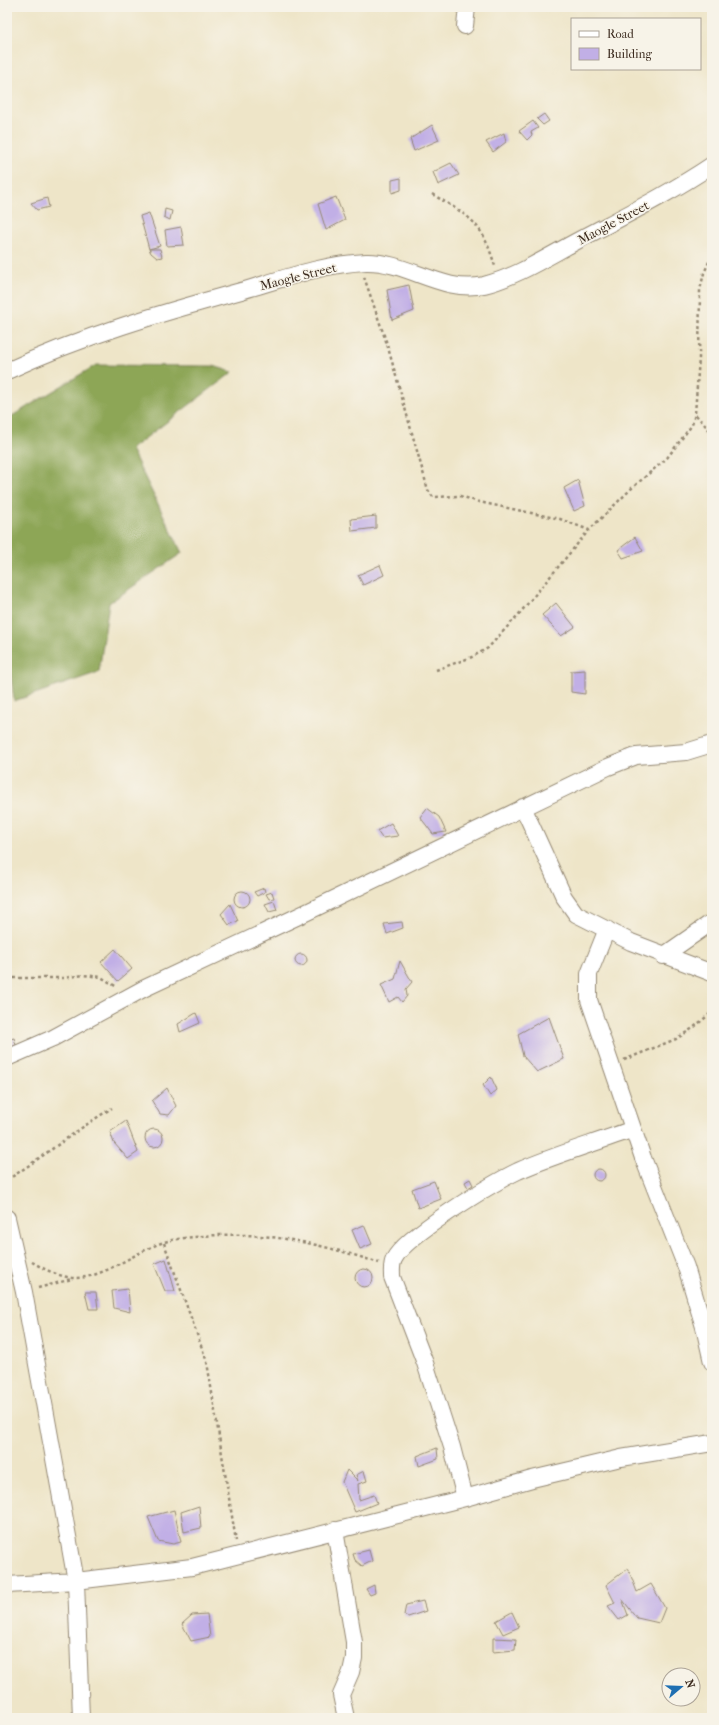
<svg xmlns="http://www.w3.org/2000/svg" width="719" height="1725" viewBox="0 0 719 1725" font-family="'IM FELL French Canon',serif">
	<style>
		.forest { fill: #8da657; stroke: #64683a }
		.building { fill: #c1afe6 }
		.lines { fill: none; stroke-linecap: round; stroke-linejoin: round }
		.minor-casing { stroke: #948873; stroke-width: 18 }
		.path { stroke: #948873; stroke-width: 2.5; stroke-dasharray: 3 3; stroke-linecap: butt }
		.minor { stroke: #fff; stroke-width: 16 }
		.labels { text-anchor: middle; stroke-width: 3; stroke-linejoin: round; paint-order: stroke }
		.street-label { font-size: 13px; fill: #3b2a1e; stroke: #f7f3e8 }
	</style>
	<rect width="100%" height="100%" fill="#f7f3e8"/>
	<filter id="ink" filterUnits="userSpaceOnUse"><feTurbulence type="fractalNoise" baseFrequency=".025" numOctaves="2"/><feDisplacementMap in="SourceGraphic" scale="8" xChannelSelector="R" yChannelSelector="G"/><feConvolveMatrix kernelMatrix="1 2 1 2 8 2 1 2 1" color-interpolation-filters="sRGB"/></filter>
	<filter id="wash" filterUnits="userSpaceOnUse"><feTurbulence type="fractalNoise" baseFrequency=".012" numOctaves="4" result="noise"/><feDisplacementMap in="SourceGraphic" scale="16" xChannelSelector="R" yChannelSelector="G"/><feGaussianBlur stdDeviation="0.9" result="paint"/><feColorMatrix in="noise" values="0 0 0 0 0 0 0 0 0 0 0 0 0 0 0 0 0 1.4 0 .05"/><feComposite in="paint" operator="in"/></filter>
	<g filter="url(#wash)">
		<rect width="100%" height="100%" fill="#eee5c8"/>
		<!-- forest -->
		<path class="forest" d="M96,365L213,366L233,372L131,449L182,553L109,603L99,672L14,701L7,642V419Z"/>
		<g id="blocks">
			<!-- building -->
			<path class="building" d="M544,114L549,121L543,125L537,119Z
				M533,121L538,128L531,132L532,135L527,140L519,131Z
				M432,125L439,140L414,151L410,139Z
				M504,133L506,142L493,152L486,142Z
				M451,163L459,175L438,185L433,172Z
				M401,178V190L392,193V180Z
				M336,197L345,220L326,230L318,204Z
				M47,198L49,207L37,210L31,203Z
				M165,209L172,211L170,220L164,217Z
				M149,213L160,246L149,249L140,216Z
				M181,227L184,245L167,246L165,230Z
				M149,249H160L162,257L157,258L151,253Z
				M409,285L414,311L392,320L387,290Z
				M578,480L585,506L574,511L564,488Z
				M376,516V528L352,531L351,519Z
				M635,537L643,551L623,558L618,550Z
				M380,565L384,575L363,585L358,575Z
				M556,603L575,627L561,636L542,615Z
				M585,670V694L571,692V671Z
				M427,808L439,817L446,832L433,834L420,817Z
				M391,823L398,836L382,838L377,831Z
				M264,888L265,892L257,896L254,892Z
				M234 899a8 8 0 1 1 16 0a8 8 0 1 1-16 0Z
				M272,892L274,898L269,899L266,894Z
				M274,901L277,910L269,912L265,904Z
				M230,904L238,921L229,925L221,914Z
				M402,922L403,928L387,934L384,924Z
				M115,949L132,969L118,981L101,962Z
				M295 960a6 6 0 1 1 12 0a6 6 0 1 1-12 0Z
				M400,961L412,982L406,989L407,996L402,1002L398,997L389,1002L381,985L395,979Z
				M196,1013L200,1023L180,1032L178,1024Z
				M549,1017L564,1059L537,1072L523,1056L518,1034Z
				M14,1038L17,1049L7,1052V1040Z
				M491,1077L497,1090L490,1096L483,1085Z
				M167,1088L176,1106L169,1115L160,1114L152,1101Z
				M126,1121L138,1152L128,1159L114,1143L110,1132Z
				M145 1138a9 9 0 1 1 18 0a9 9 0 1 1-18 0Z
				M593 1175a6 6 0 1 1 12 0a6 6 0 1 1-12 0Z
				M470,1179L473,1185L468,1188L465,1182Z
				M434,1181L441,1199L418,1208L412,1189Z
				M364,1225L372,1244L360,1249L352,1230Z
				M166,1259L175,1291H165L154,1264Z
				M355 1278a9 9 0 1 1 18 0a9 9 0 1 1-18 0Z
				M128,1289L130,1312L114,1308L112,1291Z
				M85,1292H96L98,1309H89Z
				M437,1448L438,1459L419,1466L417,1456Z
				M347,1470L358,1481L356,1475L364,1471L367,1481L358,1484L359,1500L374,1495L377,1503L355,1512L342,1482Z
				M199,1506L201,1528L184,1532L181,1512Z
				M174,1510L181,1542L173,1544L158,1541L148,1517Z
				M369,1550L372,1561L362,1566L355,1560L353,1554Z
				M628,1568L637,1592L651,1584L665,1608L659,1623L637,1618L622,1599L628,1615L619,1620L608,1606L615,1603L606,1585Z
				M374,1585L375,1593L370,1595L366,1589Z
				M423,1601L426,1611L408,1617L404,1615L406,1605Z
				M512,1612L519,1627L503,1634L496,1621Z
				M207,1614L210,1637L191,1641L182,1624L192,1615Z
				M493,1638L516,1639L515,1650L493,1652Z"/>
		</g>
	</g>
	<g filter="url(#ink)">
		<use href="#blocks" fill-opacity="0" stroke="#948873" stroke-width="1"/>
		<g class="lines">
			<!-- minor casing -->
			<g class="minor-casing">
				<path id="minor" d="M465,26L467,7
					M7,371C82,336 161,313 241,291C282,279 323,264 366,262C407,261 442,294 484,285C516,277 547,257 577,241C622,217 669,194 712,165
					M523,807L564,897L576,914L631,942L712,973
					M607,929L589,974V1000L643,1158L686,1267L704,1327L712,1362
					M663,956L712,922
					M7,1058L53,1038L143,989L305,913L608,767L636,756L686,752L712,744
					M7,1218L24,1292L76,1581L81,1718
					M465,1498L452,1447L425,1363L392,1277C392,1270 391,1265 394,1259C405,1236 493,1183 518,1171C554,1155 596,1143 633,1129
					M335,1530L354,1642V1658L351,1672L341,1695L346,1718
					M7,1585L76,1581L192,1567L465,1498L532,1479L621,1458L712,1443"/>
			</g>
			<!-- path -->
			<path class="path" d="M432,194C471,218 481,220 495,266
				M364,277L387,344L428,490L433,497L460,496L479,502L560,519L589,530
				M696,415L712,433
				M436,670L472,657L488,648L519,614L589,530L632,488L667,458L692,425L695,414L699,358L700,290L704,273L712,255
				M7,978H64L83,975L101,977L117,987
				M624,1060L676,1039L693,1028L712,1012
				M7,1180C43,1157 76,1130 112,1108
				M164,1243L207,1362L236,1541
				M32,1262C44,1269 59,1277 74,1278C100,1279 130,1256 154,1246C166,1240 182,1238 195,1237C259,1229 319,1243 379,1263
				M38,1288L72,1279"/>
			<!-- minor -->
			<use href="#minor" class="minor"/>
		</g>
	</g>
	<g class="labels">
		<!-- street labels -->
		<g class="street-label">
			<text transform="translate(613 222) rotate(-28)" y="5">Maogle Street</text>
			<text transform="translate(298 276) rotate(-14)" y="5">Maogle Street</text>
		</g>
	</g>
	<!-- margin -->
	<rect width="719" height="1725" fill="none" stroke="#f7f3e8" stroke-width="24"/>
	<!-- legend -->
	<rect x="571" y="18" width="130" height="52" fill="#f7f3e8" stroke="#aca397"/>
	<rect x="579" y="31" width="20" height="6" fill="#ffffff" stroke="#aca397"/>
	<text x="607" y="38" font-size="12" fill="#3b2a1e">Road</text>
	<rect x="579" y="48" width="20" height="12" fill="#c1afe6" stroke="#aca397"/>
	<text x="607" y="58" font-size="12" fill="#3b2a1e">Building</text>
	<!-- north arrow -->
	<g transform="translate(681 1687) rotate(71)"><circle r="19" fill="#f7f3e8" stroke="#aca397"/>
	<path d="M0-3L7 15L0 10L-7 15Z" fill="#1f6fb2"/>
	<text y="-6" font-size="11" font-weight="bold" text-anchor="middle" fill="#3b2a1e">N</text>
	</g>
</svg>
